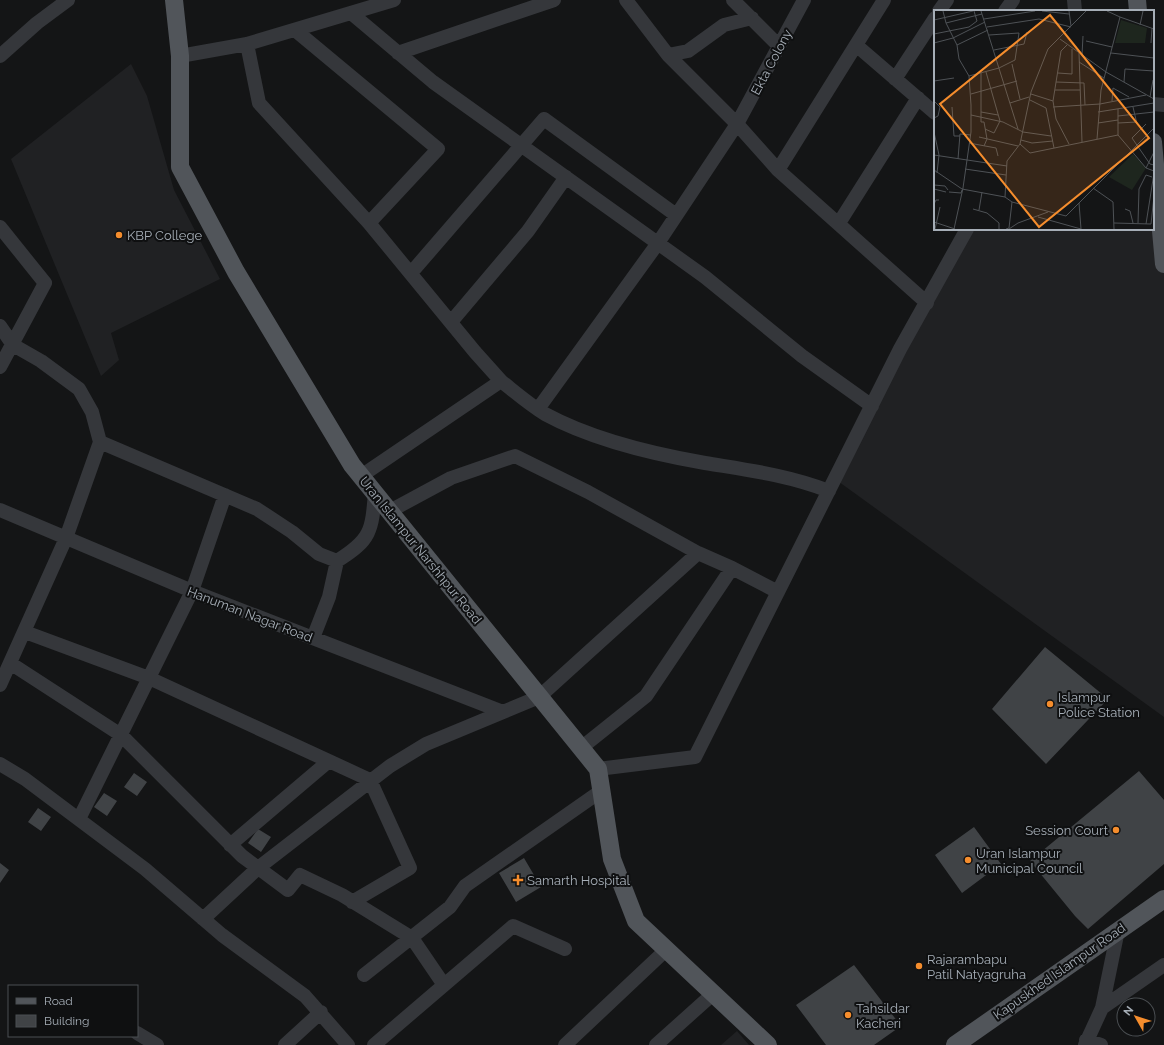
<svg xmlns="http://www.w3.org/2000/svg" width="1164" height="1045" viewBox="0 0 1164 1045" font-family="Raleway,sans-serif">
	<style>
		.built { fill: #202123 }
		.building { fill: #404346 }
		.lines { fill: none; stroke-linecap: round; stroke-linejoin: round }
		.minor { stroke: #35373b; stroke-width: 14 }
		.major { stroke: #51555a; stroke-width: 18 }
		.poi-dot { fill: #f58d2d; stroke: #0f1011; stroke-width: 1.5 }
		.labels { text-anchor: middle; stroke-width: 4; stroke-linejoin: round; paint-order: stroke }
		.street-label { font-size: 13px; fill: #a6aeb7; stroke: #0f1011 }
		.poi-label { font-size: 13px; fill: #a6aeb7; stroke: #0f1011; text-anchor: start }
		.inset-road { fill: none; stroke: #4e5256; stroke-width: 1 }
		.view { fill: #f58d2d; fill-opacity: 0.15; stroke: #f58d2d; stroke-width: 2 }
		.inset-edge { fill: none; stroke: #a6aeb7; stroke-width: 2 }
	</style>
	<rect width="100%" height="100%" fill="#141516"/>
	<!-- built -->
	<path class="built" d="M131,64L147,96L174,190L220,279L111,333L119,360L101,376L11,159Z
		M968,229H1153L1164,263V717L835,479Z
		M737,1031L749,1045H721Z"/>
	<!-- building -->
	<path class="building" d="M1045,647L1108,699L1046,764L992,709Z
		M1139,771L1164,800V864L1088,929L1075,916L1030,861Z
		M134,773L147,782L137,796L124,787Z
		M104,793L117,801L107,816L94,807Z
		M38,808L51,817L41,831L28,822Z
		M974,827L1001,864L962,893L935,855Z
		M258,829L271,837L261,852L248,843Z
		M524,858L541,887L516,902L499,873Z
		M0,863L9,870L0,883Z
		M854,965L901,1026L874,1045H826L796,1005Z"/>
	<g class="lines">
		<!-- minor -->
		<path class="minor" d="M626,0L668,55L737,124L778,170L927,303
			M733,0L779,46
			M1074,0L1075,11
			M939,11L947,0
			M1005,11L1013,0
			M351,13L433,82L705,277L802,356L872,406
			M295,30L438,149L369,223
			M247,44L259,103L369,223L475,352L501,381
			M856,45L935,113
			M398,53L554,0
			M668,55L688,51L724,25L752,18
			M0,56L37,23L68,0
			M180,56L247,44L394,0
			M895,79L935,18
			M1153,104L1164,105
			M778,170L884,0
			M839,223L918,98
			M0,227L45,283L0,367
			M411,273L544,119L676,215
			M451,322L528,231L566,177
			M0,326L13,345L41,361L79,389L92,412L100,442L66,538L0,685
			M538,409L658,243L737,124L804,0
			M100,442L257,509L292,532L319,554L337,561
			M361,476L501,381C515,392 530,405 545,414C591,439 653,454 705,463C747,470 788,475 829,491
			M0,510L192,591L503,712
			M390,511L451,478L515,456L588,492L698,553L732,568L778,592
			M25,632L149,678L370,780L410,868L352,902
			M313,638L329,597L337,561C371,540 372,531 375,492
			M10,663L121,735L242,856L288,890L300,875L342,895L412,938L444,985
			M581,748L646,696L732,568
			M0,764L25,779L145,869L222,935L305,996L348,1045
			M598,769L695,757L900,349L967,229
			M79,819L192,591L225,495
			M230,845L329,761
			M203,919L258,868L390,766L426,744L539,697L698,553
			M364,975L450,907L465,886L601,791
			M1102,1008L1164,965
			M137,1033L157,1045
			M1086,1040L1101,1045
			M285,1045L321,1012
			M374,1045L513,926L565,949
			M565,1045L667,949
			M656,1045L714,993
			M1085,1045L1102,1008L1118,930"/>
		<!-- major -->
		<path class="major" d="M174,0L180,56V167L236,272L352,465L598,769L612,859L636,921L768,1045
			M1137,0L1138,11
			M1153,142L1164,264
			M955,1045L1164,899"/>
	</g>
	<!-- markers -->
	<g class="poi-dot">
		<circle cx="119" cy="235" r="4"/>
		<circle cx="1050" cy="704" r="4"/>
		<circle cx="1116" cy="830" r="4"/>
		<circle cx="968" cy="860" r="4"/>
		<path d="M516 874h4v4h4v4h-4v4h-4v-4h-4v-4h4z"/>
		<circle cx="919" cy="966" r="4"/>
		<circle cx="848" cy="1015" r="4"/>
	</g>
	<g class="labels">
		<!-- street labels -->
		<g class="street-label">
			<text transform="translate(771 62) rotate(-62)" y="5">Ekta Colony</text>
			<text transform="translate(421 550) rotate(51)" y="5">Uran Islampur Narshhpur Road</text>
			<text transform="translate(250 614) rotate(21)" y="5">Hanuman Nagar Road</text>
			<text transform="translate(1059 971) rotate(-35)" y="5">Kapuskhed Islampur Road</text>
		</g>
		<!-- poi labels -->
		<g class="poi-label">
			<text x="127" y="240">KBP College</text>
			<text x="1058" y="702">Islampur<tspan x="1058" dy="15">Police Station</tspan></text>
			<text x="1108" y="835" text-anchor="end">Session Court</text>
			<text x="976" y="858">Uran Islampur<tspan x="976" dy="15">Municipal Council</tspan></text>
			<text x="527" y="885">Samarth Hospital</text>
			<text x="927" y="964">Rajarambapu<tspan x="927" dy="15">Patil Natyagruha</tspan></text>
			<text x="856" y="1013">Tahsildar<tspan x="856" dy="15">Kacheri</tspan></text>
		</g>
	</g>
	<!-- overview -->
	<g transform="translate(934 10)">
		<rect width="220" height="220" fill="#141516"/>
		<path d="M199,144L212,158L198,180L175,167Z" fill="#1e261e"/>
		<path d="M187,10L213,18L211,33H181Z" fill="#1e261e"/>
		<path class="inset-road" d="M9,1L12,13L23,35M47,1L84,119M108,1L135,4M135,1L137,16M173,1L186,7M50,9L101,1M0,10L39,1M12,13L48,4M206,15L209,1M53,17L105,9L137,17M0,24L35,17L43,11L40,1M126,29L172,62L220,89M152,31L178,37M0,33L19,28L51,12M217,33L218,18M60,40L90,34L93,22M145,43L148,132M177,43L220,48M148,45L149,26M145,52L170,68M78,54L86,89M47,63V112H50L53,129L50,136M124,63L138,64V39M35,66L65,58L81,50L85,23L55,25M0,71L20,68M122,72L150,73L151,95M190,72L191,59L220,61M121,80H146M37,84L83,71M97,84L119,91L122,109L135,134M216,87L219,70M96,90L112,98L120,138M0,91L6,97L4,106L0,108M119,91L127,41L133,35M178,91L179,78L195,87M76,93L95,87M18,97L20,126H26M119,97L166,94L212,85M199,97L203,114M47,102L64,105M164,102L220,93M37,105L69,112L89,122L117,126M184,106L220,102M164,113L184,110M184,113L203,112M212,114L198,128L216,154L220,155M51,119L60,123L66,111L52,62M0,122L5,145L3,163M184,125V99M45,127L84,136M163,129L167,80L186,7L220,19M87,130L98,133L119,131M35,133L62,138L64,146M86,134L96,143L184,125L212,158L220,161M0,145L73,156M24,149L26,124L37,125M212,158L220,142M31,159L72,165M0,160L28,179L71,187L78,192L132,206L220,118M0,175L11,176L14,180M29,178L37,122V95L35,66L25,49L23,35L54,20M159,178L179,192L180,219M0,179L12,182M15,182L27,183L28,180M71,187L73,151L86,134L97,82L114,39L152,1M145,193L147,219M39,199L53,203L65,213V219M191,199L196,201L199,213M45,200L48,182M0,206V194L2,190H5M104,207L147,219M0,212L21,219M180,213L217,214L220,186M204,213L205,179L212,165L218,167M212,214L220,163M1,219L6,197M20,219L29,178M72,219L75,218L78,192M75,219L84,213L114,202"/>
		<path class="view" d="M116,5L215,128L105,217L6,94Z"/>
		<rect width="220" height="220" class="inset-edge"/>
	</g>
	<!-- legend -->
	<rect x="8" y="985" width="130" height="52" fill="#0f1011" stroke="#4b4f53"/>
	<rect x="16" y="998" width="20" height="6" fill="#51555a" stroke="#4b4f53"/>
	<text x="44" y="1005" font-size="12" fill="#a6aeb7">Road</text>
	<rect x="16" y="1015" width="20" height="12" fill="#404346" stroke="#4b4f53"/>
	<text x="44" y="1025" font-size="12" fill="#a6aeb7">Building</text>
	<!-- north arrow -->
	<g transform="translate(1136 1017) rotate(309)"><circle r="19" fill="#0f1011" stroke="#4b4f53"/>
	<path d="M0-3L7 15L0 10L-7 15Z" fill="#f58d2d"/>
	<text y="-6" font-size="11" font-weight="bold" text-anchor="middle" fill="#a6aeb7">N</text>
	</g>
</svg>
